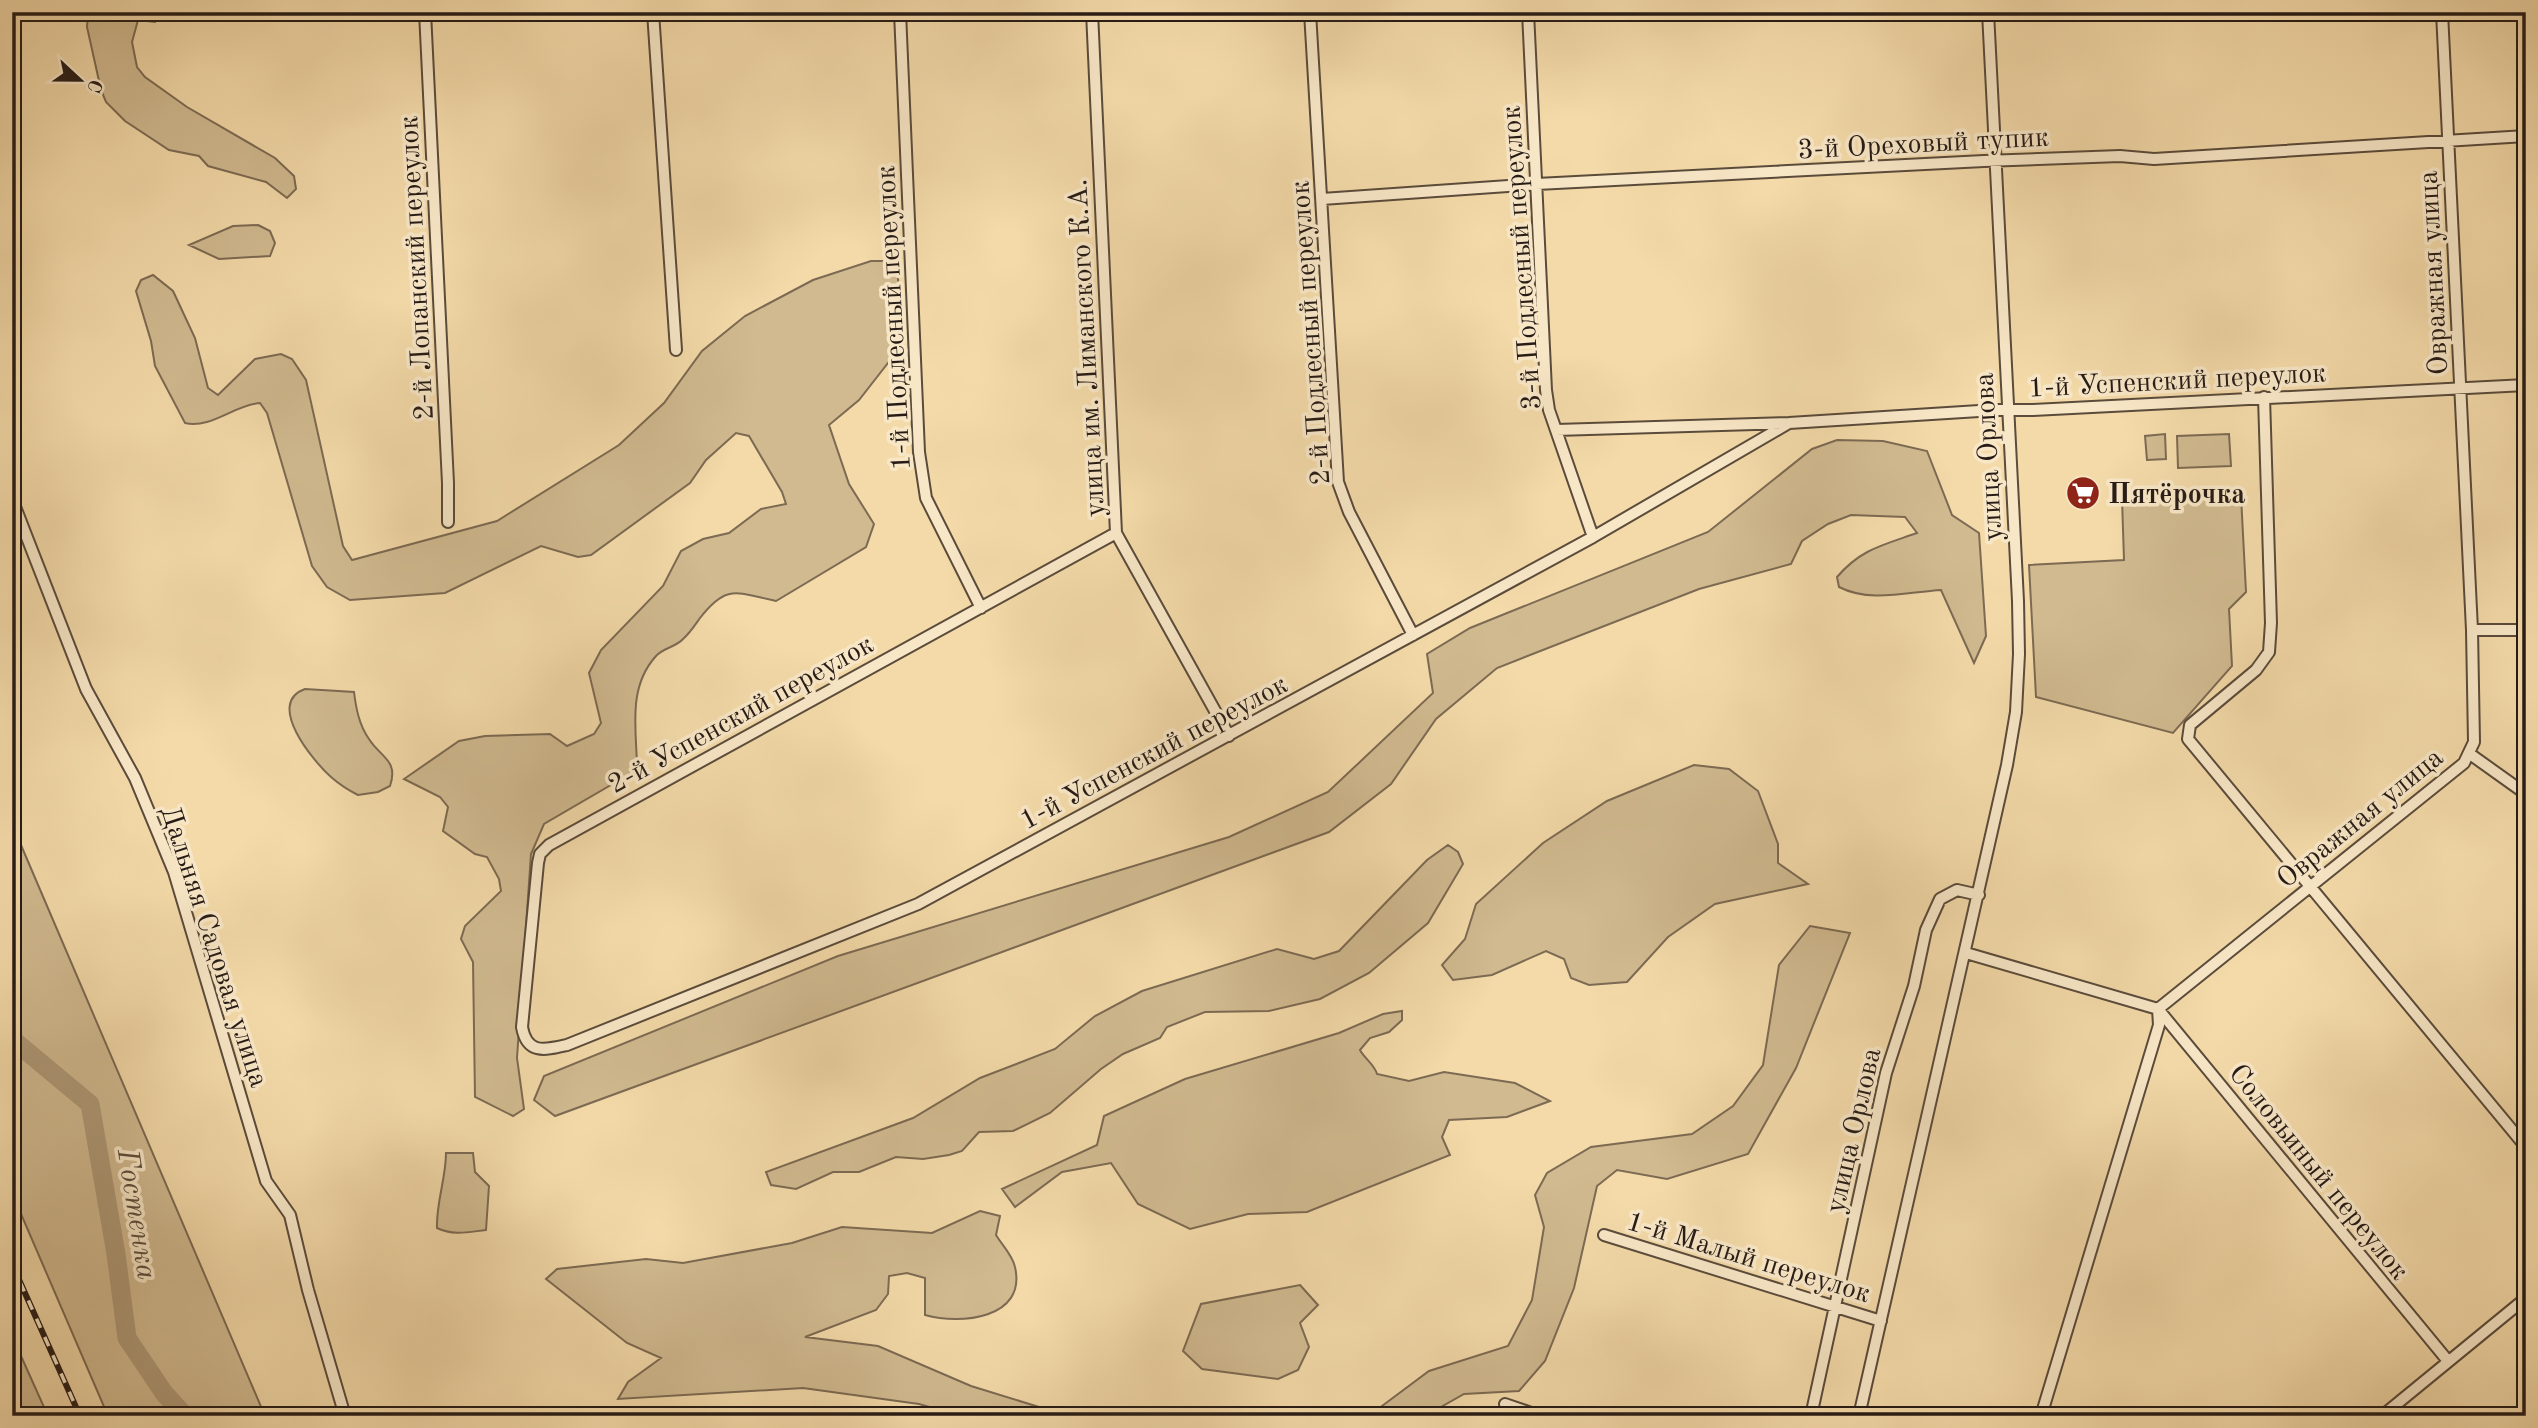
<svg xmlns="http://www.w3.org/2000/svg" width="2538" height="1428" viewBox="0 0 2538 1428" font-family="'Old Standard TT',serif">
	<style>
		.green { fill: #d1ba90; stroke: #7c6a53; stroke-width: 2 }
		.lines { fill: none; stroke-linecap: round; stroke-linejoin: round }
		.river { stroke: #ae9977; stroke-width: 19 }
		.street-casing { stroke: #5a4b3b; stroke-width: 14 }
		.street { stroke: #f8e7c7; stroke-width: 10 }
		.rail-casing { stroke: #261b16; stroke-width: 6 }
		.rail { stroke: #f8e7c7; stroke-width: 3.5; stroke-dasharray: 10; stroke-linecap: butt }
		.labels { text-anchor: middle; stroke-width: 7; stroke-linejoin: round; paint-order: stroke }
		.street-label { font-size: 28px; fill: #261b16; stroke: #f8e7c7 }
		.poi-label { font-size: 28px; font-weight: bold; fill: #261b16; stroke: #f8e7c7; text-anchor: start }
		.water-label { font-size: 30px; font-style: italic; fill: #5c4d3d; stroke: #f8e7c7 }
	</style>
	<rect width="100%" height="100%" fill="#f4daa9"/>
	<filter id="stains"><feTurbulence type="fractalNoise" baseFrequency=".00286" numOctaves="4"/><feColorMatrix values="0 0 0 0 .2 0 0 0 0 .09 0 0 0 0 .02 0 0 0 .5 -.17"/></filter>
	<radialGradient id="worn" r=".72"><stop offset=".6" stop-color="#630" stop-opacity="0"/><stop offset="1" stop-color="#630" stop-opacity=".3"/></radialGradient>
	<!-- green -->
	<path class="green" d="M88,12H158L155,22L138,20L132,42L137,67L145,77L187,107L275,158L294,176L296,189L287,198L266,182L208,166L199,156L169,150L125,121L106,102L101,90L87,27Z
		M258,225L270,231L275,243L270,256L219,259L189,245L233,226Z
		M871,261H897L902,345L859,400L829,425L849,484L874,524L866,547L776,601C737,593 727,583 700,618C695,625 690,633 683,639C676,647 663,648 656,656C628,687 636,727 637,765L628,775L544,824L531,854L517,1058L524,1109L513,1116L475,1097L473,962L461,939L465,926L501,891L499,879L487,857L475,854L443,831L448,807L440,797L404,779L459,741L485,736L550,734L567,746L594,734L601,723L589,673L601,650L663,586L681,551L703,539L729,533L761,509L786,504L782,492L749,436L736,433L706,460L690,483L591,555L578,557L541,546L445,593L350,600L327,587L312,566L267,413L260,403C234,405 211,429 185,423L155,366L151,341L136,291L141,280L153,275L173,291L195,338L208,388L218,395L255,359L281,354L292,359L306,380L343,546L352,560L497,521L619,445L664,403L702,351L745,316L813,280Z
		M2165,434L2166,459L2147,460L2145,436Z
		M2229,434L2231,466L2178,468L2177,436Z
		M1837,440L1883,441L1927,451L1952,515L1979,533L1986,636L1974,663L1941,590C1907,592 1870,603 1839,587L1837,577C1861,549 1883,545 1917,533L1905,517L1851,515L1828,524L1802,541L1791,564L1699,589L1497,668L1436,719L1391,784L1329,832L555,1116L534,1100L544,1076L838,956L1229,837L1328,792L1433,693L1427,654L1470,628L1708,532L1812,449Z
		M2241,496L2246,592L2229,609L2232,666L2173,733L2036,697L2029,565L2124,560L2122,499Z
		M305,689L354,692C356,708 359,725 369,739C380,757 399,760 390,786L378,792L358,795C348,790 339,784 331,777C313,761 265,703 305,689Z
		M1694,765L1729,769L1758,791L1778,844V863L1808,884L1715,904L1668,937L1627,982L1589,985L1571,978L1564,959L1546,951L1492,975L1453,980L1442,965L1465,939L1476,904L1543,843L1607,801Z
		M12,824L265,1416H108L12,1193Z
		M1448,845L1458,852L1463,864L1428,923L1369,973L1320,999L1269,1011L1205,1012L1167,1027L1160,1038L1123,1054L1101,1069L1050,1113L1013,1131L979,1132L962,1151L949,1155L923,1159L896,1157L859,1172H833L796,1189L771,1185L766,1172L913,1118L980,1078L1055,1049L1095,1016L1142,991L1277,949L1314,959L1339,951L1427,860Z
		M1810,926L1850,933L1796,1068L1748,1154L1667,1179L1617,1170L1597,1186L1574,1288L1545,1361L1519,1391L1464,1394L1425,1416H1365L1378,1409L1429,1371L1508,1346L1532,1300L1544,1227L1535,1195L1547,1173L1591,1147L1692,1134L1733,1106L1763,1065L1779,965Z
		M1402,1011V1020L1389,1032L1370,1038L1360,1050C1364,1058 1375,1065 1377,1074L1409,1081L1444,1072L1515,1083L1550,1101L1507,1117L1449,1120L1442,1137L1450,1155L1307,1212L1248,1214L1190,1229L1138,1204L1111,1163L1062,1172L1015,1207L1002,1189L1097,1145L1104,1116L1185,1079L1339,1033L1383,1014Z
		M446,1153H473L475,1172L489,1186L486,1230C468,1232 454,1236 437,1228C436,1203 446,1178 446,1153Z
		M980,1211L1000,1216L996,1235C1002,1245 1013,1256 1015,1267C1027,1319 960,1325 925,1315V1278L907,1273L889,1276L888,1294L876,1310L805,1337L878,1346L971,1386L1068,1416H961L919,1404L803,1388L618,1399L628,1382L661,1358L627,1343L546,1279L557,1269L646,1259L683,1263L792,1243L842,1227L932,1233Z
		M1300,1285L1318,1305L1300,1323L1309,1347L1298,1370L1278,1379L1202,1369L1183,1351L1201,1304Z
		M12,1336L48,1416H12Z"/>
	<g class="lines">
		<!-- river -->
		<path class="river" d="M12,1039L90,1104L116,1254L127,1338L164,1393L185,1416"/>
		<!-- street casing -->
		<g class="street-casing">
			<path id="street" d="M425,12L448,483V522
				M653,12L676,350
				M900,12L919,452L926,498L981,608
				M1092,12L1116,533L1229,736
				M1310,12L1338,482L1349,512L1413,635
				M1528,12L1546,390L1549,410L1593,537
				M1322,199L1537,184L1984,161L2120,156L2154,159L2526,136
				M2264,397L2271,623L2269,652L2256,670L2190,725L2188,739L2526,1147
				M1556,430L1789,423L1995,410H2033L2526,385
				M12,499L86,689L135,778L174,872L266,1181L290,1215L308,1290L345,1416
				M1116,533L549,845L540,854L538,863L522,1027C527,1055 545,1050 567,1045L918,904L1593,537L1789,423
				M2472,630H2526
				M2470,754L2526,794
				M1966,953L2158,1009
				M2158,1009L2464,763L2474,742L2472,630L2442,12
				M2158,1009L2448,1361
				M1604,1235L1881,1321
				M1505,1404L1540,1416
				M885,1414L890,1416
				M1811,1416L1886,1073L1914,986L1926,930L1940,899L1957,890L1979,895
				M1859,1416L2007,765L2016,712L2019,654L2018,601L1988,12
				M2041,1416L2159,1025L2158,1009
				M2382,1416L2526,1298"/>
		</g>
		<!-- street -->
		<use href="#street" class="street"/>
		<!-- rail casing -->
		<g class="rail-casing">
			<path id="rail" d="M12,1264L80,1416"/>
		</g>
		<!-- rail -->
		<use href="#rail" class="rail"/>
	</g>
	<!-- icons -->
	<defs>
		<g id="supermarket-disc" transform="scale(1.75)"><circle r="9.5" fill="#8f2418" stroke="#f8e7c7"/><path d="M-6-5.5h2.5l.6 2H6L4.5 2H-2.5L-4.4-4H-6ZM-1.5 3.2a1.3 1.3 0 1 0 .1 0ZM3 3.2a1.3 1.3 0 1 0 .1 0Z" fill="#fff"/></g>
	</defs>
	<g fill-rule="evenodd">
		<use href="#supermarket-disc" x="2083" y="493"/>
	</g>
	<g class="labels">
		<!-- street labels -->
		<g class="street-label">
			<text transform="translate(1923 142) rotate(-3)" y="10">3-й Ореховый тупик</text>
			<text transform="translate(1520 258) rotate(-94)" y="10">3-й Подлесный переулок</text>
			<text transform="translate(415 268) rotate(-93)" y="10">2-й Лопанский переулок</text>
			<text transform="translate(2432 273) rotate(-93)" y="10">Овражная улица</text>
			<text transform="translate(892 318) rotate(-93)" y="10">1-й Подлесный переулок</text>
			<text transform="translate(1309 333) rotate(-94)" y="10">2-й Подлесный переулок</text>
			<text transform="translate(1085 348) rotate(-93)" y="10">улица им. Лиманского К.А.</text>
			<text transform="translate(2177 379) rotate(-3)" y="10">1-й Успенский переулок</text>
			<text transform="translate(1987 457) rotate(-93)" y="10">улица Орлова</text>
			<text transform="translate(740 713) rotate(-29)" y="10">2-й Успенский переулок</text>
			<text transform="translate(1153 751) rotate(-28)" y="10">1-й Успенский переулок</text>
			<text transform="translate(2359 817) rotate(-39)" y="10">Овражная улица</text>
			<text transform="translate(216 946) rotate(72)" y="10">Дальняя Садовая улица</text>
			<text transform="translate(1852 1130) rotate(-77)" y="10">улица Орлова</text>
			<text transform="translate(2320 1171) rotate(51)" y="10">Соловьиный переулок</text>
			<text transform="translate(1749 1256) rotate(17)" y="10">1-й Малый переулок</text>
		</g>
		<!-- poi labels -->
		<g class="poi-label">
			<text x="2108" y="503">Пятёрочка</text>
		</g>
		<!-- water labels -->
		<g class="water-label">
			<text transform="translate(138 1214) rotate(81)" y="10">Гостенка</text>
		</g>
	</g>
	<!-- margin -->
	<rect width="2538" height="1428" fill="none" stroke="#f4daa9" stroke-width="42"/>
	<rect x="14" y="14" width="2510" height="1400" fill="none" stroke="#261b16" stroke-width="3.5"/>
	<rect x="21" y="21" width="2496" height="1386" fill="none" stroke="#261b16" stroke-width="2"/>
	<!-- north arrow -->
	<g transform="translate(80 80) rotate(112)" stroke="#f8e7c7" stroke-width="5" paint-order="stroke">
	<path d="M0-5L12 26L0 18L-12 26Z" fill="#261b16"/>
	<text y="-10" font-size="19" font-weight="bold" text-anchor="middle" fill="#261b16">С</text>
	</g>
	<rect width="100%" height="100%" filter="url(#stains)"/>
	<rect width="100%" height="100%" fill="url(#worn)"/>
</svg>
